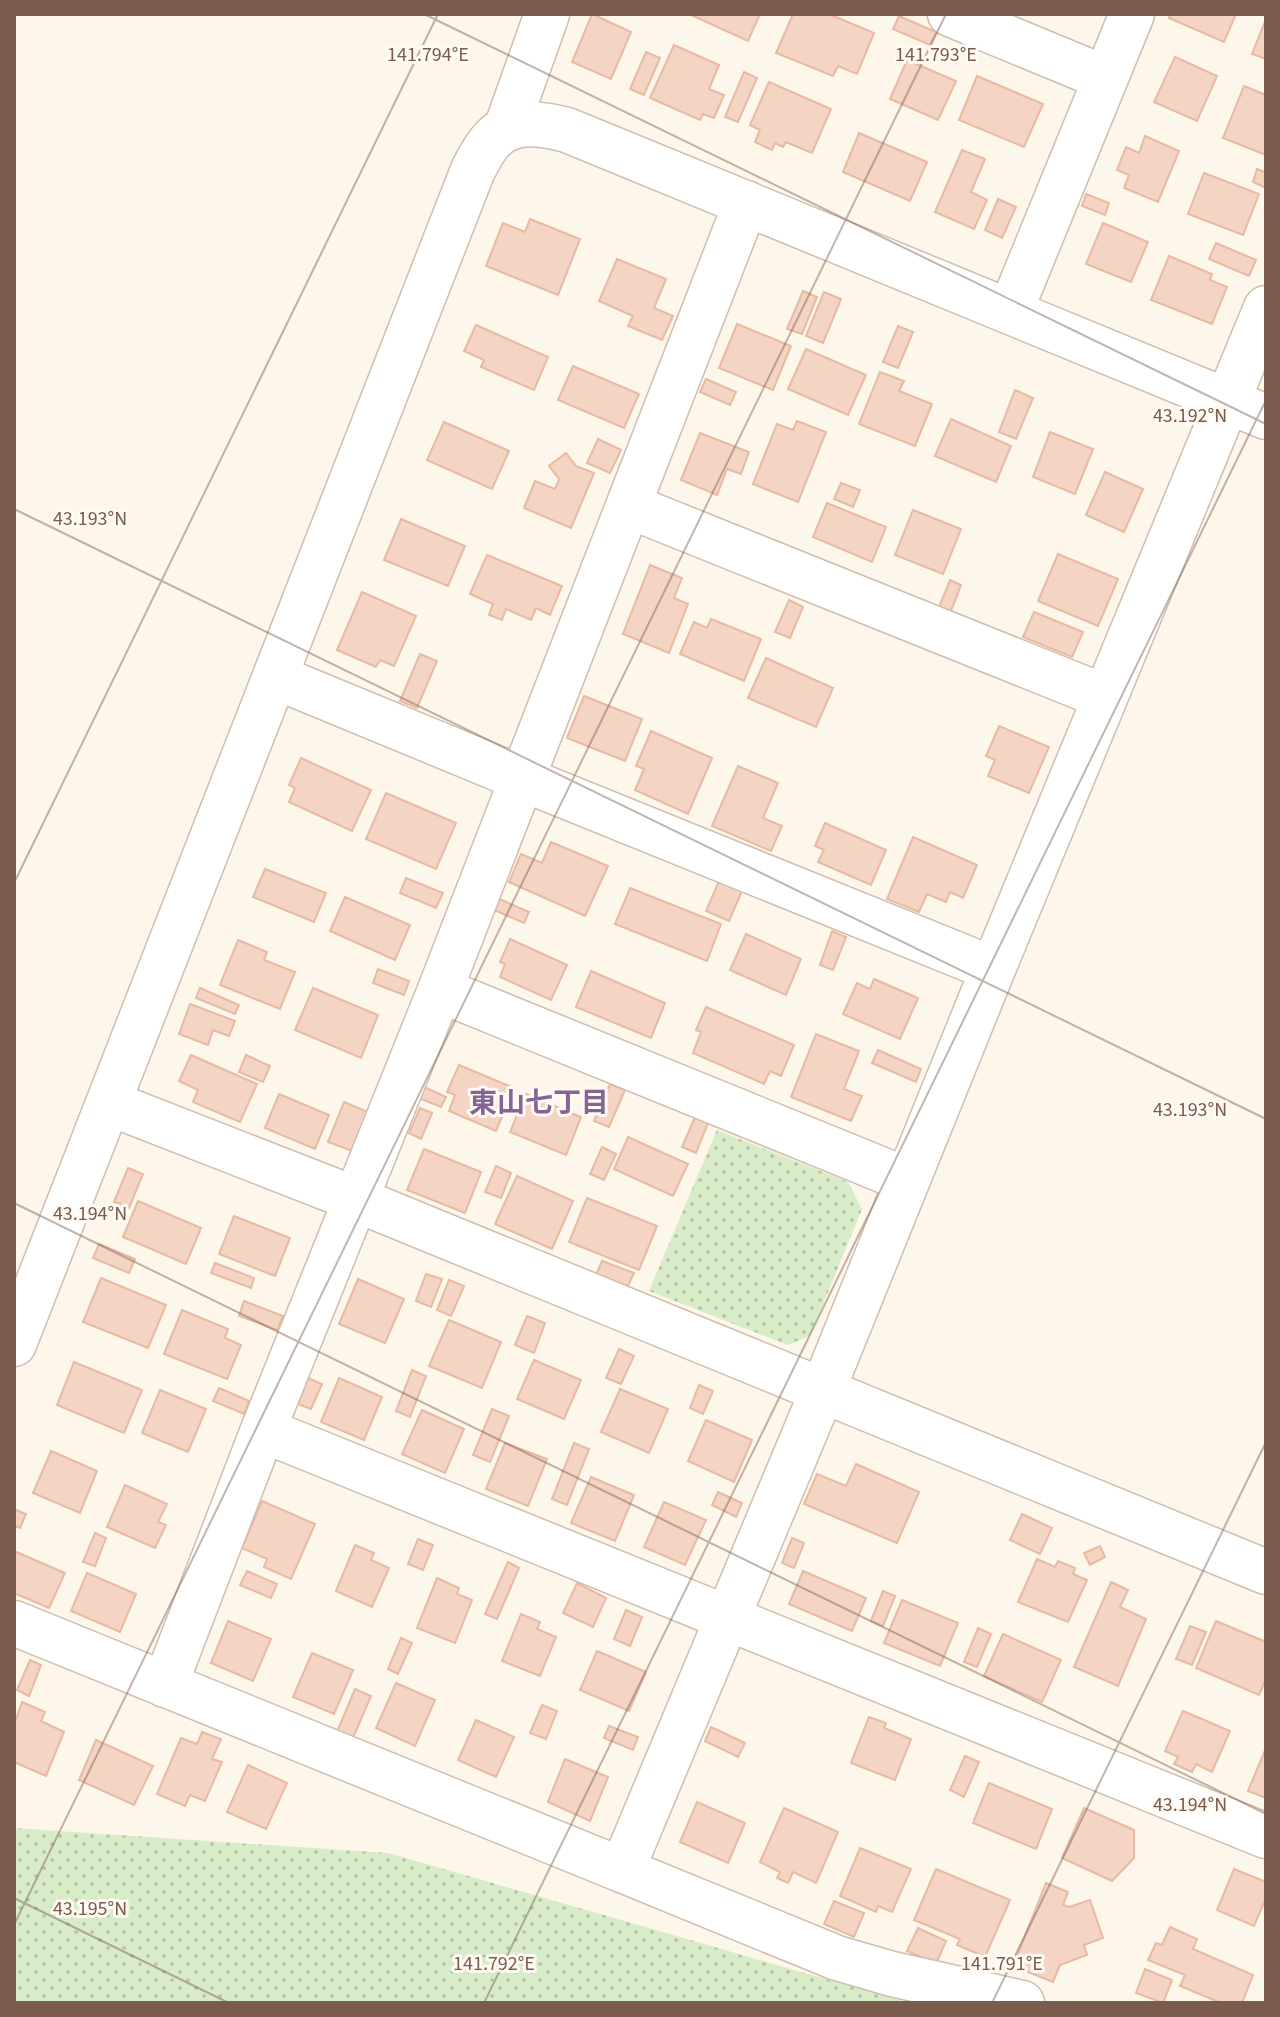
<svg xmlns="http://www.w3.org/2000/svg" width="1280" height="2017" viewBox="0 0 1280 2017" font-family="'Source Sans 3','Noto Sans JP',sans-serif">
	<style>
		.park { fill: url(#park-dots) }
		.building { fill: #f4d4c2; stroke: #e7baa2; stroke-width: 2 }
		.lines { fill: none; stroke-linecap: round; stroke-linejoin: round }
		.minor-casing { stroke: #d1bdaf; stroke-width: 47 }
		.minor { stroke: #fff; stroke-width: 44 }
		.ticks { fill: none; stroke: #7a5b4c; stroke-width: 2; stroke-opacity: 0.45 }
		.labels { text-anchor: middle; stroke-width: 6; stroke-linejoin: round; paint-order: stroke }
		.neighbourhood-label { font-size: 28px; font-weight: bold; fill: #846596; stroke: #fffaf3 }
		.ticks-label { font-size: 20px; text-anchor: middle; fill: #7a5b4c; stroke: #fffaf3; stroke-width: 6; stroke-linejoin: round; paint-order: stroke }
	</style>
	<defs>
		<pattern id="park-dots" width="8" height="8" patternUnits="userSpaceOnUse" patternTransform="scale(2)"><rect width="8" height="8" fill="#d8ecc8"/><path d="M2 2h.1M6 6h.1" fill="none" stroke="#b4c2a5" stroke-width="1.8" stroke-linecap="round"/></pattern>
	</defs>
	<rect width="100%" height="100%" fill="#fdf6eb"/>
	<!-- park -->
	<path class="park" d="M717,1130L848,1182L862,1209L810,1336L788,1345L649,1291Z
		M14,1828L388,1853L909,2003H14Z"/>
	<!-- building -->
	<path class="building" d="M592,14L631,32L611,79L572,62Z
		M689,14H760L748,41Z
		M793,14H829L874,33L857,74L838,66L833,76L776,53Z
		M1171,14H1236L1224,42L1169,18Z
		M899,16L936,32L930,45L893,29Z
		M1266,19V59L1252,54Z
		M674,45L719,65L709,89L724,95L714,118L703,114L700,120L650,98Z
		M646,52L660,58L644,95L630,89Z
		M1175,57L1217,76L1197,121L1154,102Z
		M907,60L956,81L938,120L890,99Z
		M744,72L757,78L738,122L725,117Z
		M977,76L1043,104L1024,147L959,120Z
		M769,82L831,109L812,153L786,142L783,147L775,143L772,150L755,142L760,130L750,125Z
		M1244,86L1266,95V155L1223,138Z
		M859,133L927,162L910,201L843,172Z
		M1145,136L1179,151L1158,202L1124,188L1129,175L1117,170L1126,147L1139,153Z
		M962,150L985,159L971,192L987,200L974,229L935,212Z
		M1257,169L1266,173V188L1253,182Z
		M1204,173L1259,194L1243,235L1188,214Z
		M1086,194L1109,203L1105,215L1082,206Z
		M998,199L1016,207L1002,238L985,230Z
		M530,219L580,239L558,295L486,266L503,223L525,232Z
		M1103,223L1148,242L1131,282L1086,264Z
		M1216,243L1256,260L1249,276L1209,259Z
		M1169,256L1212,274L1210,280L1227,287L1212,324L1151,300Z
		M617,259L666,279L654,308L673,316L662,340L628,326L633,316L599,301Z
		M803,291L817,297L802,334L787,329Z
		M824,292L841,299L823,343L806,336Z
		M737,324L791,346L773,390L719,368Z
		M476,325L548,357L534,390L481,367L484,360L464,351Z
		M898,326L913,332L898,368L883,362Z
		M806,349L866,375L848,415L788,389Z
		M573,366L639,394L624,428L558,400Z
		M880,372L904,381L899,391L932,404L915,446L859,424Z
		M706,379L736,392L730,405L700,392Z
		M1015,390L1033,398L1016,439L999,432Z
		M951,419L1011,446L996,482L935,456Z
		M797,421L826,432L798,502L753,484L777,424L793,430Z
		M444,422L509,451L492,489L427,460Z
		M1050,432L1093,449L1075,494L1033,477Z
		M700,433L749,452L741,474L727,469L717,495L681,480Z
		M598,439L621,450L610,473L587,463Z
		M566,453L576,466L594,473L571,528L524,508L535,481L555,489L559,479L549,466Z
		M1105,472L1143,489L1124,532L1086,515Z
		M841,483L860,490L853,507L834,499Z
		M827,503L886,527L872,562L813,537Z
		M913,510L961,529L943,574L895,555Z
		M401,519L465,546L448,586L384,560Z
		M1058,554L1118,579L1098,626L1038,601Z
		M487,555L562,586L550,615L536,608L531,620L506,609L502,620L489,615L493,604L470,594Z
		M650,565L682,578L674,598L688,604L669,653L623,634Z
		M950,580L961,585L951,611L939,607Z
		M362,592L416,616L394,666L380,660L376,667L337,650Z
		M789,600L803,607L790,638L775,632Z
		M1034,612L1083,632L1072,657L1023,637Z
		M711,619L761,639L744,681L680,654L694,622L707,628Z
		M420,654L437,661L417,708L400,701Z
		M766,658L833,688L816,727L748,698Z
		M584,696L642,719L625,761L567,738Z
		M999,726L1049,747L1029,793L988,776L995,760L986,756Z
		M651,731L712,758L688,814L635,790L644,769L636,766Z
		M301,758L371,790L352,831L289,802L295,788L289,785Z
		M738,766L778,783L763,818L782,826L771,851L712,826Z
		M386,793L456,823L436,869L366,839Z
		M825,823L886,850L871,885L818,862L824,850L815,846Z
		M913,837L977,865L963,898L950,892L946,902L927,894L919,912L887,899Z
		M551,842L608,866L585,916L509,882L521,854L542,863Z
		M265,869L326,893L314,922L253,897Z
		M406,878L443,893L436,908L400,893Z
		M719,881L742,891L729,921L706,911Z
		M630,888L721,924L707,961L615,924Z
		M345,897L410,925L395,960L330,931Z
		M497,898L529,912L524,923L492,909Z
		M832,931L846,937L833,970L820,965Z
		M746,934L801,959L786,995L730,970Z
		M510,939L567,965L551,1000L500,977L505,964L500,962Z
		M238,940L267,952L264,960L295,972L280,1009L220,985Z
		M378,969L409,981L404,995L373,983Z
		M591,971L665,1003L651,1038L576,1007Z
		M874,979L918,998L900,1039L843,1014L857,983L870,989Z
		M200,988L239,1005L235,1014L196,998Z
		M313,988L378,1015L361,1058L295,1030Z
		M190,1004L235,1021L229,1036L213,1030L208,1045L179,1034Z
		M706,1007L794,1045L781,1076L770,1071L764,1084L693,1053L701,1032L696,1030Z
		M816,1034L859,1051L844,1089L862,1096L851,1121L791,1097Z
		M878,1050L921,1069L916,1082L872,1063Z
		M191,1055L257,1084L240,1122L193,1102L198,1090L179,1081Z
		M246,1055L270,1066L263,1082L239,1072Z
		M459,1065L514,1088L496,1131L449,1111L455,1095L447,1092Z
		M610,1084L625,1090L609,1127L594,1121Z
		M424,1087L446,1097L441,1107L419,1098Z
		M279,1094L329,1115L315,1149L265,1128Z
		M526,1094L581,1117L566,1155L510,1132Z
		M344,1102L368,1112L352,1151L328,1142Z
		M420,1108L432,1113L421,1139L409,1133Z
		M695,1117L708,1123L696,1153L682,1147Z
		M628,1137L688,1164L673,1196L614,1169Z
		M602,1147L616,1154L604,1180L590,1174Z
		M424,1149L481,1172L465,1213L407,1190Z
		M496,1166L511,1173L501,1198L485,1192Z
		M128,1168L143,1174L129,1208L114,1202Z
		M517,1176L573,1201L552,1249L495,1224Z
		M587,1198L657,1226L639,1270L569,1242Z
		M138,1201L201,1228L186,1264L123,1237Z
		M234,1216L290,1238L275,1276L219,1254Z
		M99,1244L135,1259L129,1273L93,1258Z
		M602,1261L634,1273L627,1288L596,1275Z
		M215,1263L254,1278L251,1288L211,1273Z
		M426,1274L442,1279L431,1307L416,1301Z
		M101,1278L166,1305L148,1348L83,1322Z
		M358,1279L404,1299L385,1343L339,1324Z
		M449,1280L464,1286L451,1316L437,1310Z
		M244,1301L283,1316L277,1330L239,1316Z
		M182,1310L228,1329L225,1338L241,1345L227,1379L164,1354Z
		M527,1316L545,1323L534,1353L515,1345Z
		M449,1320L501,1342L482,1388L429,1366Z
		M619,1349L634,1356L621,1384L606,1378Z
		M534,1360L581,1380L564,1419L517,1399Z
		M74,1362L142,1390L124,1433L57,1405Z
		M412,1370L426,1376L410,1417L396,1411Z
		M308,1378L322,1384L311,1409L298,1404Z
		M339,1378L382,1397L364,1440L321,1422Z
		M699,1385L713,1391L703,1414L690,1408Z
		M219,1388L249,1401L244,1414L213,1401Z
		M620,1389L668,1409L649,1453L601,1432Z
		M160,1390L206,1409L188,1452L142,1433Z
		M492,1409L509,1416L490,1462L473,1455Z
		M422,1410L464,1429L445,1473L402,1454Z
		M706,1420L752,1440L734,1482L688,1461Z
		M505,1443L547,1459L528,1506L486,1489Z
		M574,1443L589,1449L567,1505L552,1499Z
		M51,1451L97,1471L80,1513L33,1493Z
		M856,1464L919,1492L897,1543L804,1504L817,1474L846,1486Z
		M591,1477L634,1495L615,1541L571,1523Z
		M125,1485L167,1504L158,1522L166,1525L155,1548L107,1527Z
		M718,1492L742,1503L736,1517L712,1505Z
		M262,1501L315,1524L291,1579L264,1567L267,1559L242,1548Z
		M664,1502L706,1520L685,1565L644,1547Z
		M14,1509L26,1514L20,1528L14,1526Z
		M1022,1514L1052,1528L1040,1554L1010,1540Z
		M95,1533L106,1538L95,1566L83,1562Z
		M792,1538L804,1543L794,1568L782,1563Z
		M418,1539L433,1545L423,1570L408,1564Z
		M355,1545L374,1553L371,1560L389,1568L372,1607L336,1591Z
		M1100,1546L1105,1557L1090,1565L1084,1553Z
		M14,1551L65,1573L49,1608L14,1593Z
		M1037,1559L1055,1567L1058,1561L1075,1568L1073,1574L1087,1580L1068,1622L1018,1602Z
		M508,1562L519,1568L497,1619L485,1614Z
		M247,1571L277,1584L271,1598L240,1585Z
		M803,1571L866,1598L852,1631L789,1604Z
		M87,1573L136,1594L120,1632L71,1611Z
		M437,1578L459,1588L457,1594L472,1600L455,1643L417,1628Z
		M1111,1582L1128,1590L1120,1607L1146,1619L1118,1686L1074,1667Z
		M577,1583L606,1598L593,1627L563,1613Z
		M883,1591L895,1596L883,1626L871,1621Z
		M902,1600L958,1623L940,1666L884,1643Z
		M626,1610L642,1617L630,1646L614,1639Z
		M521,1614L540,1622L537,1629L556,1637L540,1676L502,1661Z
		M228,1621L271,1639L253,1681L211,1663Z
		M1216,1621L1266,1642V1679L1259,1695L1196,1668Z
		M1190,1626L1206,1632L1192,1665L1176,1659Z
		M978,1628L991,1634L977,1667L964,1662Z
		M1003,1634L1061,1660L1042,1702L984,1676Z
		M401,1638L412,1643L398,1674L388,1669Z
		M597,1651L646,1672L629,1711L580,1690Z
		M312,1653L353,1670L334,1714L293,1697Z
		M30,1660L41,1665L29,1696L17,1690Z
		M396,1683L435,1700L415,1746L376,1728Z
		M355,1689L371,1696L353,1738L337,1732Z
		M22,1702L45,1712L41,1721L64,1732L46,1776L14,1762V1718L16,1719Z
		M542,1705L557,1711L546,1739L530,1733Z
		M1183,1711L1230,1731L1212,1772L1196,1764L1192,1772L1174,1764L1178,1757L1165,1751Z
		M869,1717L886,1723L884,1728L911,1739L895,1780L851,1763Z
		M476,1720L514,1737L496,1777L458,1760Z
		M609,1726L638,1737L633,1750L604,1738Z
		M711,1727L745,1743L738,1757L705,1741Z
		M202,1732L221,1739L212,1759L222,1762L205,1801L190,1795L185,1806L157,1794L181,1738L197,1744Z
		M96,1740L153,1766L134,1805L79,1780Z
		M1266,1748V1798L1248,1791Z
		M965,1756L979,1762L964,1797L950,1790Z
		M565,1759L608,1777L590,1821L548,1802Z
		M248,1765L287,1783L266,1829L227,1812Z
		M989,1783L1052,1809L1036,1849L973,1823Z
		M697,1802L745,1823L728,1863L680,1842Z
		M784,1808L838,1832L816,1883L793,1872L788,1883L777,1878L780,1872L760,1862Z
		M1084,1808L1134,1830V1858L1112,1881L1062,1858Z
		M860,1848L911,1869L892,1912L878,1906L876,1912L840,1896Z
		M936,1869L1010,1900L985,1957L957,1945L960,1939L914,1920Z
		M1234,1869L1266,1882V1898L1254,1926L1217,1910Z
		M1046,1883L1068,1892L1063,1905L1069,1907L1090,1900L1103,1938L1084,1945L1087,1955L1060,1965L1053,1982L1013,1966Z
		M834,1901L864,1913L854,1937L824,1924Z
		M1170,1927L1197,1939L1193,1949L1253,1975L1242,2003H1221L1180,1986L1185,1975L1148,1960L1156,1943L1162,1945Z
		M918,1928L946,1941L936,1964L907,1951Z
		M1145,1969L1172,1980L1163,2003L1136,1993Z"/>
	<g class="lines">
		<!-- minor casing -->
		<g class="minor-casing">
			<path id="minor" d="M950,14L1105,78
				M506,129L547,14
				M1010,312L1132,14
				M629,506L1105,697
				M276,677L523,779L993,969
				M440,990L907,1180
				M109,1103L355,1199L1266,1572
				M14,1344L473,170C478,161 483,150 490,142C510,118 540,123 567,130L1266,417
				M263,1430L1266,1836
				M14,1623L622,1870L822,1392L993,969L1266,308
				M165,1685L263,1430L440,990L746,203
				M622,1870L837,1958L892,1974L1022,2003"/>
		</g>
		<!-- minor -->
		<use href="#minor" class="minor"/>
	</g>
	<!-- ticks -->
	<path class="ticks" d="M424,14L1266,424M14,509L1266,1119M14,883L438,14M14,1203L1266,1814M14,1898L229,2003M14,1925L946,14M484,2003L1266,400M992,2003L1266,1442"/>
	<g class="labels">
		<!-- neighbourhood labels -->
		<g class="neighbourhood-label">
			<text x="539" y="1112">東山七丁目</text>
		</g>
	</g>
	<g class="ticks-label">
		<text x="428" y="61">141.794°E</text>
		<text x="936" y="61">141.793°E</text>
		<text x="1190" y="422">43.192°N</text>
		<text x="90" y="525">43.193°N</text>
		<text x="1190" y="1116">43.193°N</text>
		<text x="90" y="1220">43.194°N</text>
		<text x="1190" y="1811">43.194°N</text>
		<text x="90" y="1915">43.195°N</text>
		<text x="494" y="1970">141.792°E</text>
		<text x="1002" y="1970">141.791°E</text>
	</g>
	<!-- border -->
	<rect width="1280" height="2017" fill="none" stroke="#7a5b4c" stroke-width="32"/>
</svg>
